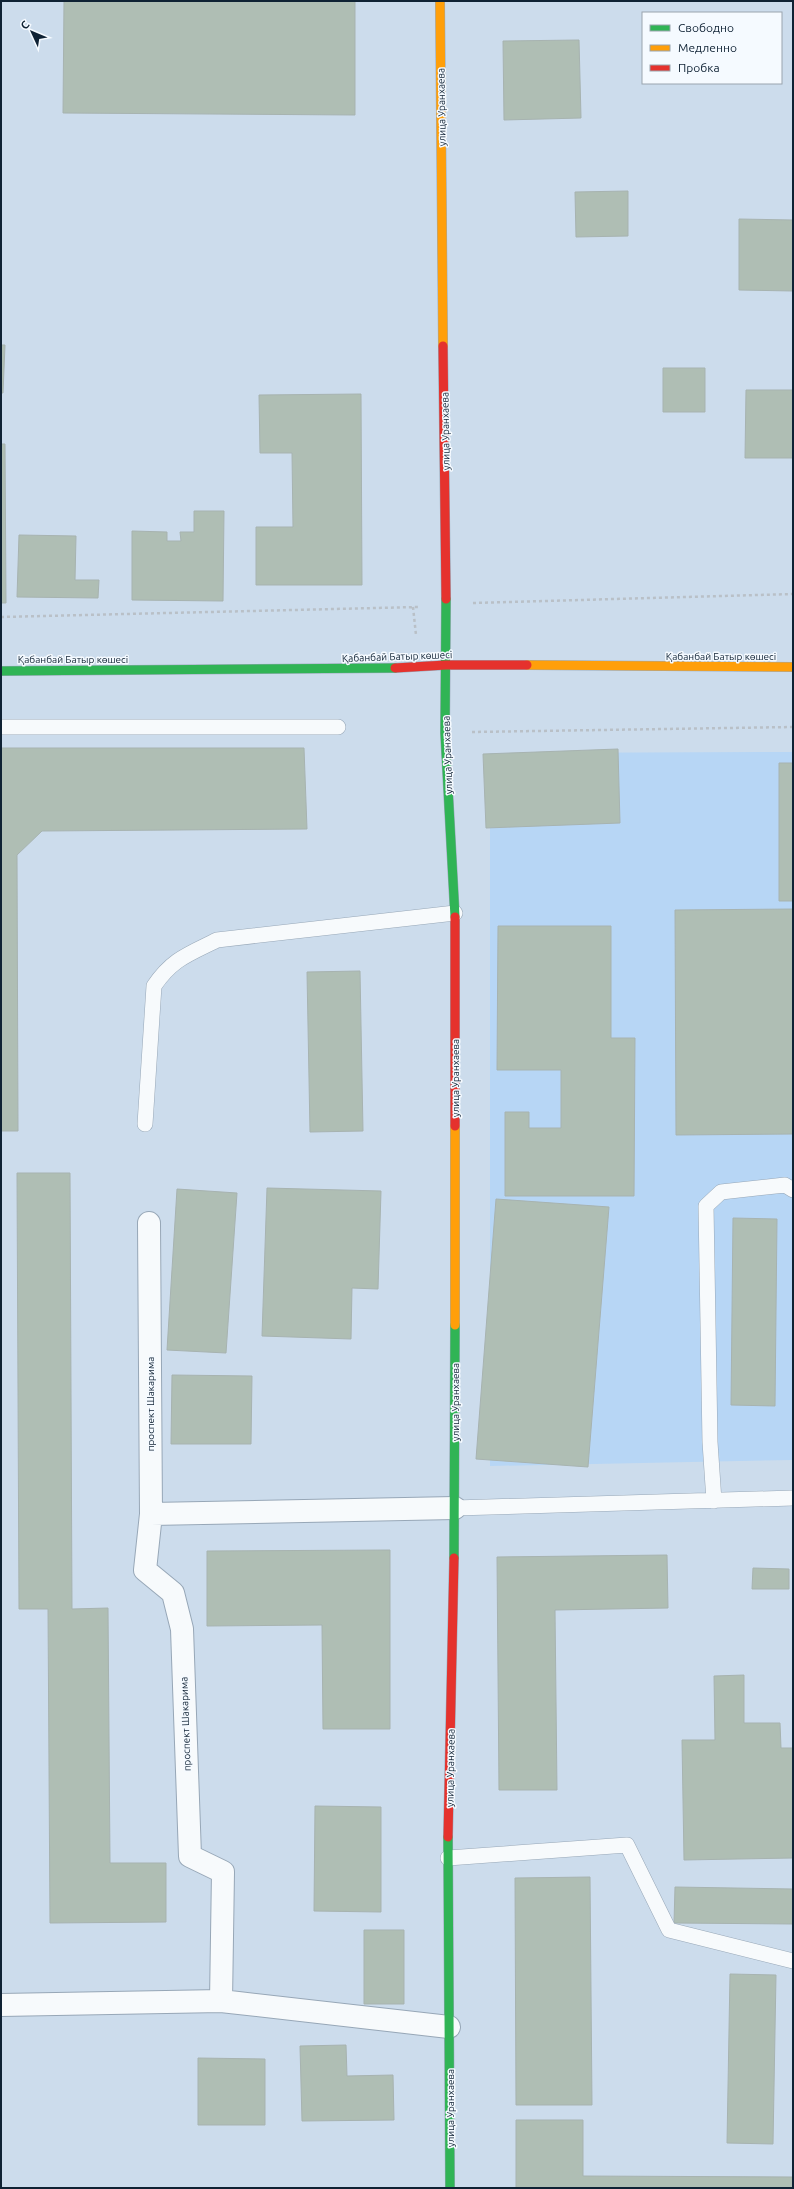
<svg xmlns="http://www.w3.org/2000/svg" width="794" height="2189" viewBox="0 0 794 2189" font-family="Ubuntu,sans-serif">
	<style>
		.built { fill: #b7d6f5 }
		.building { fill: #afbeb4; stroke: #a7b3b0 }
		.lines { fill: none; stroke-linecap: round; stroke-linejoin: round }
		.lane-casing { stroke: #97a7b7; stroke-width: 16 }
		.street-casing { stroke: #97a7b7; stroke-width: 24 }
		.fast-casing { stroke: #97a7b7; stroke-width: 10 }
		.slow-casing { stroke: #97a7b7; stroke-width: 10 }
		.jam-casing { stroke: #97a7b7; stroke-width: 10 }
		.path { stroke: #b9c0c7; stroke-width: 2.5; stroke-dasharray: 3 3; stroke-linecap: butt }
		.lane { stroke: #f7fafc; stroke-width: 15 }
		.street { stroke: #f7fafc; stroke-width: 22 }
		.fast { stroke: #30b455; stroke-width: 9 }
		.slow { stroke: #ff9f0a; stroke-width: 9 }
		.jam { stroke: #e5322d; stroke-width: 9 }
		.labels { text-anchor: middle; stroke-width: 3; stroke-linejoin: round; paint-order: stroke }
		.street-label { font-size: 10px; fill: #0f2234; stroke: #f5faff }
	</style>
	<rect width="100%" height="100%" fill="#ccdcec"/>
	<!-- built -->
	<path class="built" d="M793,752V1460L490,1466V753Z"/>
	<!-- building -->
	<path class="building" d="M64,1H355V115L63,113Z
		M579,40L581,118L504,120L503,41Z
		M628,191V236L576,237L575,192Z
		M739,219L793,220V291L739,290Z
		M1,345H5L3,393H1Z
		M663,368H705V412H663Z
		M746,390H793V458H745Z
		M361,394L362,585H256V527H293L292,453H260L259,395Z
		M1,444H5L6,603H1Z
		M194,511H224L223,601L132,600V531L167,532V541H181L180,532H194Z
		M19,535L76,536L75,580H99L98,598L17,597Z
		M1,748H304L307,829L42,831L17,855L18,1131H1Z
		M618,749L620,823L486,828L483,754Z
		M779,763H793V901H779Z
		M793,909V1134L676,1135L675,910Z
		M498,926H611V1038H635L634,1196H505V1112H529V1128H561V1070H497Z
		M360,971L363,1131L310,1132L307,972Z
		M17,1173H70L72,1609L108,1608L110,1863H166V1922L50,1923L48,1609H19Z
		M267,1188L381,1191L378,1289L352,1288L351,1339L262,1336Z
		M177,1189L237,1193L226,1353L167,1350Z
		M496,1199L609,1207L588,1467L476,1459Z
		M733,1218L777,1219L775,1406L731,1405Z
		M172,1375L252,1376L251,1444H171Z
		M390,1550V1729H323L322,1625L207,1626V1551Z
		M667,1555L668,1608L555,1610L557,1790H499L497,1557Z
		M753,1568L789,1569V1589H752Z
		M744,1675V1723H780L781,1748H793V1858L684,1860L682,1740H715L714,1676Z
		M315,1806L381,1807V1912L314,1911Z
		M590,1877L592,2105H516L515,1878Z
		M675,1887L793,1889V1924L674,1923Z
		M364,1930H404V2004H364Z
		M730,1974L776,1975L773,2144L727,2143Z
		M346,2045L347,2076L393,2075L394,2120L302,2121L300,2046Z
		M198,2058L265,2059V2125H198Z
		M516,2120H583V2176L793,2177V2188H516Z"/>
	<g class="lines">
		<!-- lane casing -->
		<g class="lane-casing">
			<path id="lane" d="M1,727H338
				M145,1124L154,986C172,959 189,954 217,940L455,913
				M714,1501L710,1442L706,1206L721,1192L785,1185L793,1190
				M455,1508L793,1498
				M448,1858L627,1845L669,1930L793,1961"/>
		</g>
		<!-- street casing -->
		<g class="street-casing">
			<path id="street" d="M151,1514L455,1508
				M221,2001L449,2027
				M1,2005L221,2001L223,1872L190,1856L182,1629L173,1593L145,1570L151,1514L149,1223"/>
		</g>
		<!-- fast casing -->
		<g class="fast-casing">
			<path id="fast" d="M446,599L445,733L455,917
				M1,671L395,668
				M454,1558L455,1325
				M448,1837L450,2188"/>
		</g>
		<!-- slow casing -->
		<g class="slow-casing">
			<path id="slow" d="M440,1L443,346
				M527,665L793,667
				M455,1126V1325"/>
		</g>
		<!-- jam casing -->
		<g class="jam-casing">
			<path id="jam" d="M443,346L446,599
				M395,668L446,665H527
				M455,917V1126
				M448,1837L454,1558"/>
		</g>
		<!-- path -->
		<path class="path" d="M473,603L793,594
			M413,607L416,635
			M1,617L418,607
			M472,732L793,727"/>
		<!-- lane -->
		<use href="#lane" class="lane"/>
		<!-- street -->
		<use href="#street" class="street"/>
		<!-- fast -->
		<use href="#fast" class="fast"/>
		<!-- slow -->
		<use href="#slow" class="slow"/>
		<!-- jam -->
		<use href="#jam" class="jam"/>
	</g>
	<g class="labels">
		<!-- street labels -->
		<g class="street-label">
			<text transform="translate(441 107) rotate(-91)" y="4">улица Уранхаева</text>
			<text transform="translate(445 431) rotate(-91)" y="4">улица Уранхаева</text>
			<text transform="translate(397 656) rotate(-2)" y="4">Қабанбай Батыр көшесі</text>
			<text x="721" y="660">Қабанбай Батыр көшесі</text>
			<text x="73" y="663">Қабанбай Батыр көшесі</text>
			<text transform="translate(447 755) rotate(-92)" y="4">улица Уранхаева</text>
			<text transform="translate(455 1078) rotate(-90)" y="4">улица Уранхаева</text>
			<text transform="translate(455 1402) rotate(-90)" y="4">улица Уранхаева</text>
			<text transform="translate(150 1404) rotate(-90)" y="4">проспект Шакарима</text>
			<text transform="translate(185 1724) rotate(-92)" y="4">проспект Шакарима</text>
			<text transform="translate(450 1768) rotate(-89)" y="4">улица Уранхаева</text>
			<text transform="translate(450 2108) rotate(-90)" y="4">улица Уранхаева</text>
		</g>
	</g>
	<!-- border -->
	<rect width="794" height="2189" fill="none" stroke="#0f2234" stroke-width="4"/>
	<!-- legend -->
	<rect x="642" y="12" width="140" height="72" fill="#f5faff" stroke="#99a4ae"/>
	<rect x="650" y="25" width="20" height="6" fill="#30b455" stroke="#99a4ae"/>
	<text x="678" y="32" font-size="12" fill="#0f2234">Свободно</text>
	<rect x="650" y="45" width="20" height="6" fill="#ff9f0a" stroke="#99a4ae"/>
	<text x="678" y="52" font-size="12" fill="#0f2234">Медленно</text>
	<rect x="650" y="65" width="20" height="6" fill="#e5322d" stroke="#99a4ae"/>
	<text x="678" y="72" font-size="12" fill="#0f2234">Пробка</text>
	<!-- north arrow -->
	<g transform="translate(32 32) rotate(314)" stroke="#f5faff" stroke-width="3" paint-order="stroke">
	<path d="M0-3L7 15L0 10L-7 15Z" fill="#0f2234"/>
	<text y="-6" font-size="11" font-weight="bold" text-anchor="middle" fill="#0f2234">С</text>
	</g>
</svg>
